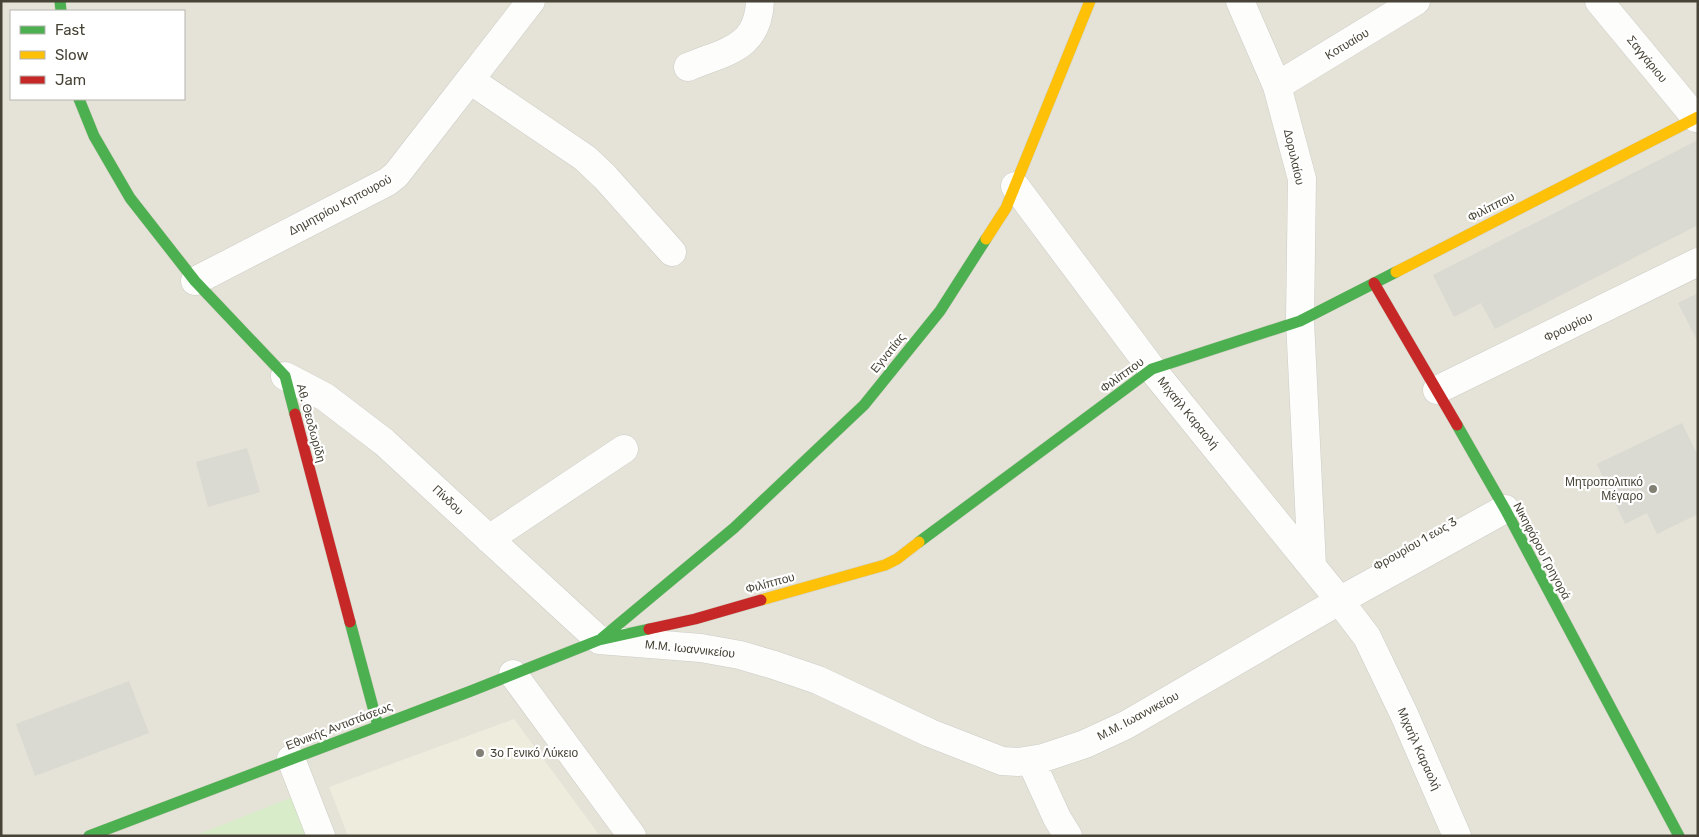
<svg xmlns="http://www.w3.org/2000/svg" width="1699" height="837" viewBox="0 0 1699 837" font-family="Rubik,sans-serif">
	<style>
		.residential { fill: #e5e3d7; fill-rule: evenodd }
		.education { fill: #eeecdc }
		.green { fill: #d8ecca }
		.building { fill: #dad9d2 }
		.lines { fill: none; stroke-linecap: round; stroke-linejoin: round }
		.street-casing { stroke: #cdccc6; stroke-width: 29 }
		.fast-casing { stroke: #d0cec1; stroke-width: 12 }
		.slow-casing { stroke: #d0cec1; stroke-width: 12 }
		.jam-casing { stroke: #d0cec1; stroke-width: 12 }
		.street { stroke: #fdfdfc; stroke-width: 28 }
		.fast { stroke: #4caf50; stroke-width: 11 }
		.slow { stroke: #ffc107; stroke-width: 11 }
		.jam { stroke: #c62828; stroke-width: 11 }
		.poi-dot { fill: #828075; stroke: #fff; stroke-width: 2 }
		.labels { text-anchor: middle; stroke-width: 4.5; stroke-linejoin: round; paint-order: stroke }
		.street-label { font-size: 12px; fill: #474336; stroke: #fff }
		.poi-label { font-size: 12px; fill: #474336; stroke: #fff; text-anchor: end }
	</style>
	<rect width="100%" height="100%" fill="#f0f0ea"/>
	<!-- residential -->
	<path class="residential" d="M1,1H1698V836H1ZM11,11H184V99H11Z"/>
	<!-- education -->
	<path class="education" d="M514,719L600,836H348L329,787Z"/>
	<!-- green -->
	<path class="green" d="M308,791L314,836H194Z"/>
	<!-- building -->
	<path class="building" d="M1698,140V225L1495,329L1481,303L1454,317L1433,275Z
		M1698,293V342L1678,303Z
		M1682,423L1698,456V514L1657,534L1647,513L1625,524L1597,464Z
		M247,448L260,492L208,507L196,462Z
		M129,681L149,733L35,776L16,724Z"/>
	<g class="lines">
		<!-- street casing -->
		<g class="street-casing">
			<path id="street" d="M1240,1L1277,86L1302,179L1300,321L1312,566
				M1599,1L1696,118
				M688,67C726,51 758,49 760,1
				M470,80L585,158L605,177L672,252
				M1277,86L1416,1
				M1015,186L1152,369L1332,591L1367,637L1404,714L1457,836
				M195,281L387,182L396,175L531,1
				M285,376L325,397L384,442L599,640L701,648L740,655L774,665L818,680L930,733L1002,761L1018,762L1043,758L1085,744L1126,725L1339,601L1505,509
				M1437,390L1698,262
				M489,539L624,449
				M513,674L632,836
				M291,759L321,836
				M1031,761L1057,818L1068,836"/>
		</g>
		<!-- fast casing -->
		<g class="fast-casing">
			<path id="fast" d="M60,1L61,11
				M79,99L94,136L130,198L195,281L285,376L295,414
				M1457,425L1505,509L1679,836
				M919,542L1152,369L1300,321L1396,272
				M350,622L378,726
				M602,638L734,528L864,405L940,311L986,239
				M89,836L471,691L599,640L649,629"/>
		</g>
		<!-- slow casing -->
		<g class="slow-casing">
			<path id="slow" d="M986,239L1006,208L1090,1
				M1396,272L1698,117
				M761,600L885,565L897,559L919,542"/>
		</g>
		<!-- jam casing -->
		<g class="jam-casing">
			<path id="jam" d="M1374,283L1457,425
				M295,414L350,622
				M649,629L695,619L761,600"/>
		</g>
		<!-- street -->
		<use href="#street" class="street"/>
		<!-- fast -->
		<use href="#fast" class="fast"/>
		<!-- slow -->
		<use href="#slow" class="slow"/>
		<!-- jam -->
		<use href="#jam" class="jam"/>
	</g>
	<!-- markers -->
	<g class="poi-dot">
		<circle cx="1653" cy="489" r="5"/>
		<circle cx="480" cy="753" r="5"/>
	</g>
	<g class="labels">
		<!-- street labels -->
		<g class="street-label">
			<text transform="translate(1347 44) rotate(-31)" y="4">Κοτυαίου</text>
			<text transform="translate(1647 59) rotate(51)" y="4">Σαγγάριου</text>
			<text transform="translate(1294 157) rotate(77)" y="4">Δορυλαίου</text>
			<text transform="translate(340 205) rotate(-28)" y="4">Δημητρίου Κηπουρού</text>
			<text transform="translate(1491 207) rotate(-27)" y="4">Φιλίππου</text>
			<text transform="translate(1568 327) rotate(-26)" y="4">Φρουρίου</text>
			<text transform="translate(888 353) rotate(-51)" y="4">Εγνατίας</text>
			<text transform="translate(1122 375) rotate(-36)" y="4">Φιλίππου</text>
			<text transform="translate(1188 413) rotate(51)" y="4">Μιχαήλ Καραολή</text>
			<text transform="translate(311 423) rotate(75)" y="4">Αθ. Θεοδωρίδη</text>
			<text transform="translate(448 500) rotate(43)" y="4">Πίνδου</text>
			<text transform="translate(1415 544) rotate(-30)" y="4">Φρουρίου 1 εως 3</text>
			<text transform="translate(1542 551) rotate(62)" y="4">Νικηφόρου Γρηγορά</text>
			<text transform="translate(770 583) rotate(-15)" y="4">Φιλίππου</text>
			<text transform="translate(690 649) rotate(6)" y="4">Μ.Μ. Ιωαννικείου</text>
			<text transform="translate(1138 716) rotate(-28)" y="4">Μ.Μ. Ιωαννικείου</text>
			<text transform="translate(339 726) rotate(-21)" y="4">Εθνικής Αντιστάσεως</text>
			<text transform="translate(1419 749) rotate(66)" y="4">Μιχαήλ Καραολή</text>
		</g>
		<!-- poi labels -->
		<g class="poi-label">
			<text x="1643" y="486">Μητροπολιτικό<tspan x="1643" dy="14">Μέγαρο</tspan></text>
			<text x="490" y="757" text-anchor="start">3ο Γενικό Λύκειο</text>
		</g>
	</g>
	<!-- border -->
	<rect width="1699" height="837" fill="none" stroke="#474336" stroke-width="5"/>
	<!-- legend -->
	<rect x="10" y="10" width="175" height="90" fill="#ffffff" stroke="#b5b4af"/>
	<rect x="20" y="26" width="25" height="8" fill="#4caf50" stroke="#b5b4af"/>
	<text x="55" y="35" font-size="15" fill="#474336">Fast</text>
	<rect x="20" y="51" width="25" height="8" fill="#ffc107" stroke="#b5b4af"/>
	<text x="55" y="60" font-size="15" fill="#474336">Slow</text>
	<rect x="20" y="76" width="25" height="8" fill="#c62828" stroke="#b5b4af"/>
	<text x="55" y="85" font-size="15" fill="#474336">Jam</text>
</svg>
